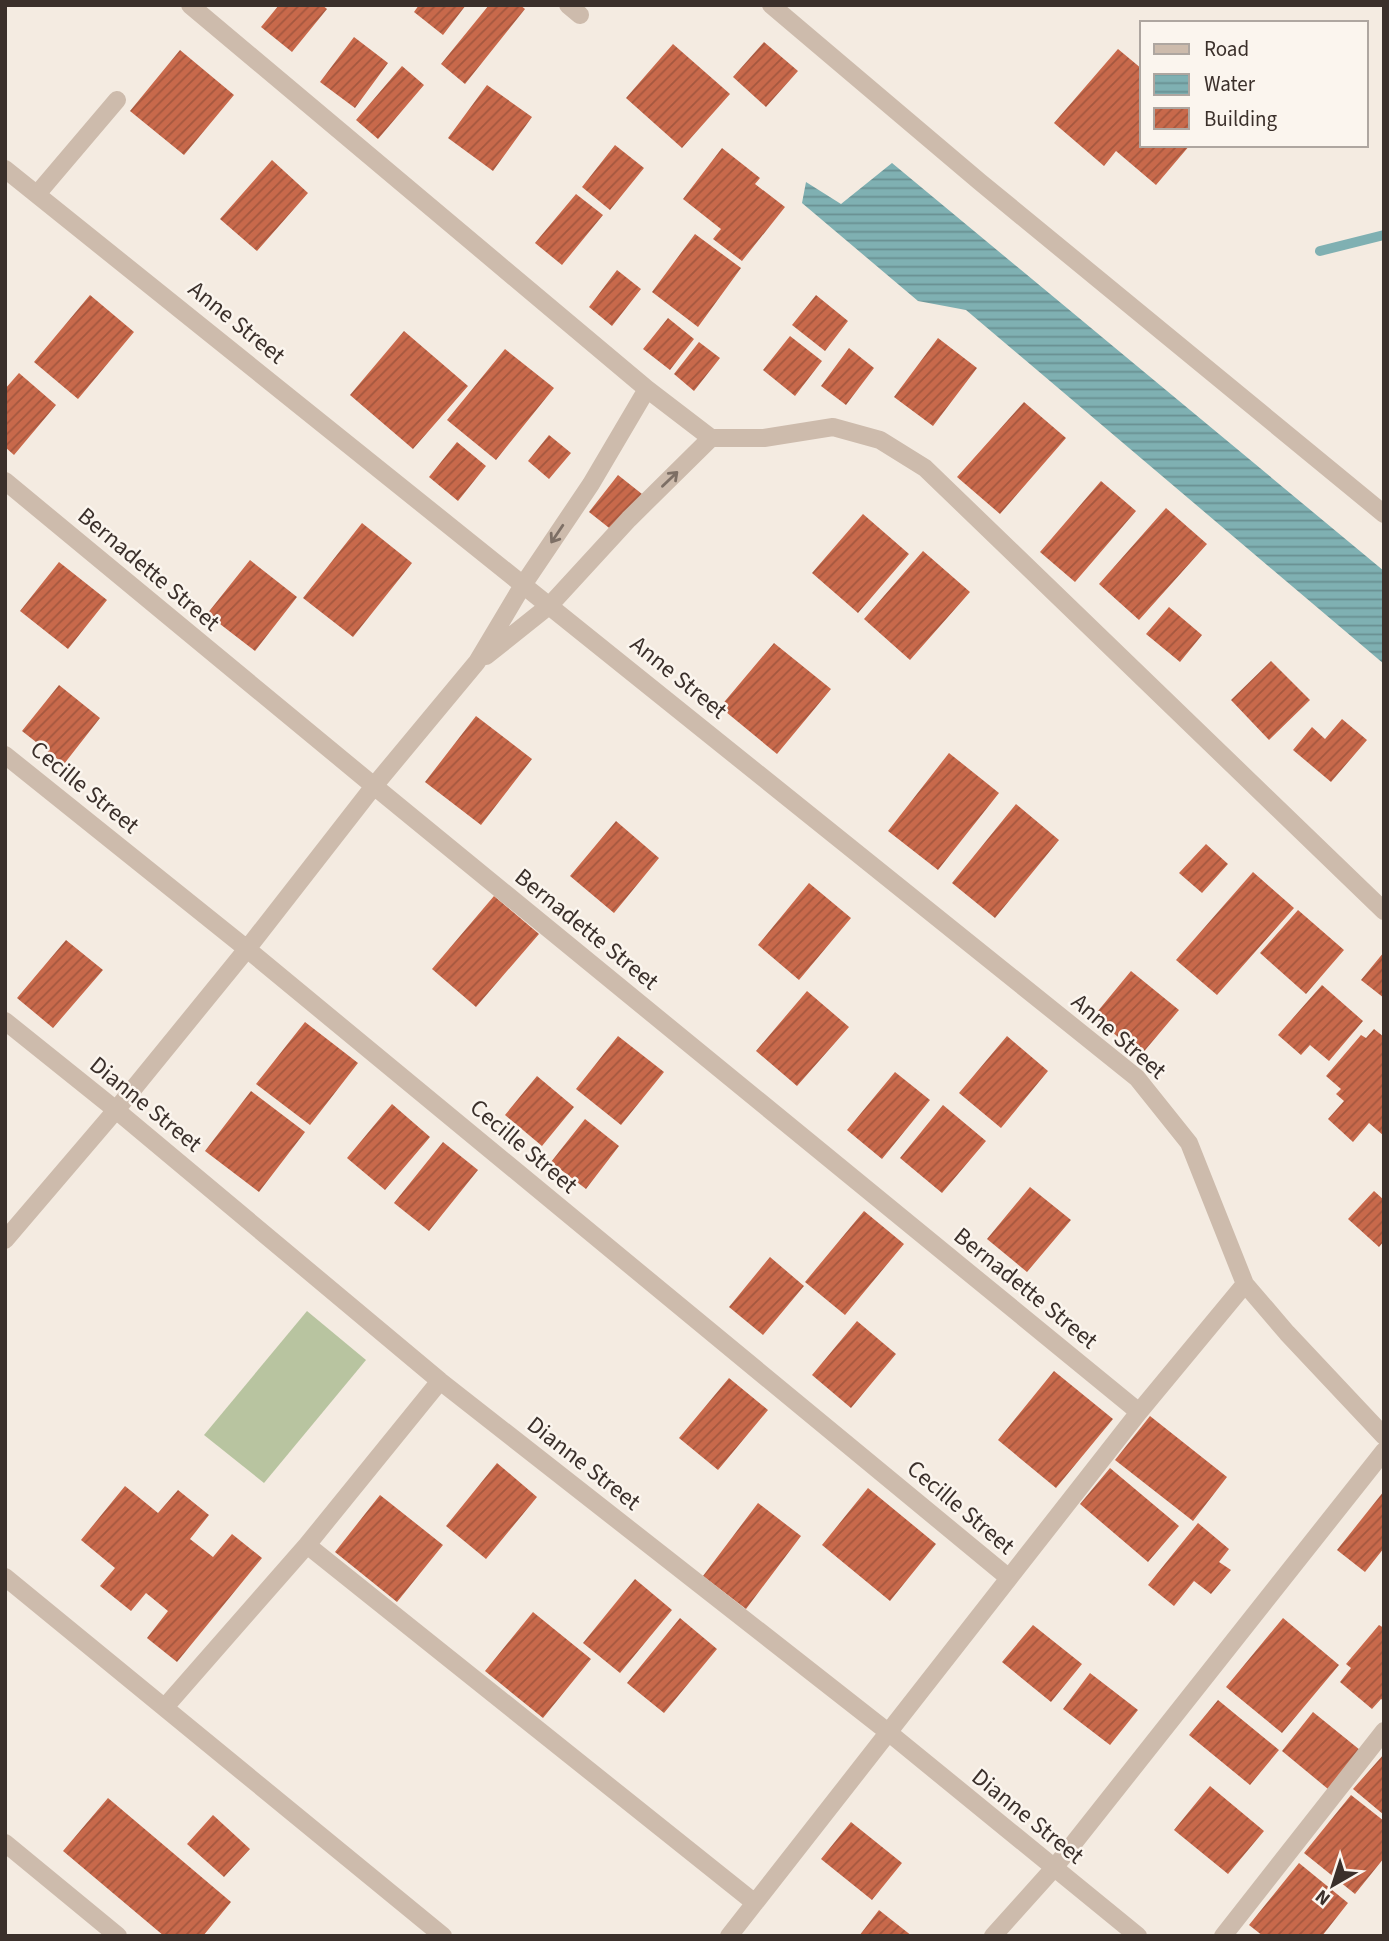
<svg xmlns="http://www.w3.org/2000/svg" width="1389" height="1941" viewBox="0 0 1389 1941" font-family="'Source Sans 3',sans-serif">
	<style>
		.pitch { fill: #b8c4a0 }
		.water { fill: url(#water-rules) }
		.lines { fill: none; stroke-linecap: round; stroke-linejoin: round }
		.stream { stroke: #7fb0b2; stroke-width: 10 }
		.building { fill: url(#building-hatch) }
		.minor { stroke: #cdbbac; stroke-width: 18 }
		.oneway { stroke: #7d6f65 }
		.labels { text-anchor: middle; stroke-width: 5; stroke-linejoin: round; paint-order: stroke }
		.street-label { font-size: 24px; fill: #3b302b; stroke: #fbf5ee }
	</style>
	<defs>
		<pattern id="water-rules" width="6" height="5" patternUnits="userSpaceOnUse" patternTransform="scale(1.75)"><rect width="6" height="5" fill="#7fb0b2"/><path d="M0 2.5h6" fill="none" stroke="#699091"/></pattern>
		<pattern id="building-hatch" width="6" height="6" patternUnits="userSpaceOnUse" patternTransform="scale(1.75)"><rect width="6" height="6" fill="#c8694b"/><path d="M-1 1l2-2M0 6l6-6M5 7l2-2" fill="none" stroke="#a4573f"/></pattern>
	</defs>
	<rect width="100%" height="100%" fill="#f4ebe1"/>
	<!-- pitch -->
	<path class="pitch" d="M307,1311L366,1360L264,1483L204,1435Z"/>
	<!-- water -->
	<path class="water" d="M892,163L1384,571V664L966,310L918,301L802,203L806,182L841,204Z"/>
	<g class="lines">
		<!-- stream -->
		<path class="stream" d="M1320,251L1384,235"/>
	</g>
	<!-- building -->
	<path class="building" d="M279,5H322L327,9L292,52L261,27Z
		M419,5H466L443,35L414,12Z
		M489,5H520L525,9L465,84L441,64Z
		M354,37L388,63L355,108L320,82Z
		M764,42L798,71L766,107L733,77Z
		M673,44L730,94L682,148L626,98Z
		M1118,49L1142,69V145H1190L1156,185L1116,151L1104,166L1054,123Z
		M180,50L234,95L184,155L130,111Z
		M402,66L424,85L378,139L356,120Z
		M487,85L532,117L493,171L448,138Z
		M615,145L644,168L610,210L582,187Z
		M722,148L760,178L755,184L785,207L742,261L713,239L721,229L683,199Z
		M272,160L308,193L257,251L220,219Z
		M576,194L603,215L562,265L535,243Z
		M695,234L741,268L698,327L652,292Z
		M617,270L641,289L612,326L589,307Z
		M90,295L134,332L78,399L34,362Z
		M816,295L848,321L825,351L792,325Z
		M668,318L694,339L670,370L643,349Z
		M404,331L468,386L413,449L350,395Z
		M790,336L822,361L795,396L763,370Z
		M938,338L977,368L933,426L894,397Z
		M699,342L720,358L694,391L674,374Z
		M849,348L874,368L846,405L821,386Z
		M505,349L554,388L496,460L447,420Z
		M19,373L56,405L14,455L5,447V389Z
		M1024,402L1066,438L1000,514L957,477Z
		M549,435L571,453L549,479L528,461Z
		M457,442L486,466L458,501L429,477Z
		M618,475L642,494L613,531L589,512Z
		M1101,481L1136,511L1075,582L1040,552Z
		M1166,508L1207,544L1139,620L1099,584Z
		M863,514L909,554L858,613L812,573Z
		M362,523L412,563L353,637L303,598Z
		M923,551L970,592L910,660L864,619Z
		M250,560L297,597L255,651L207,614Z
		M59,562L107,600L68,649L20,611Z
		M1169,607L1202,635L1180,662L1146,634Z
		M774,643L831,689L777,754L720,707Z
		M1271,661L1310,700L1269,740L1231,700Z
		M59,685L100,718L64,764L22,731Z
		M476,716L532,759L481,825L425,782Z
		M1342,719L1367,740L1331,782L1293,750L1312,727L1325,739Z
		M949,753L999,793L938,870L888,831Z
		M1016,804L1059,840L995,918L952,883Z
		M616,821L659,858L614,913L570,876Z
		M1206,844L1228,864L1202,893L1179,873Z
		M1253,872L1294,908L1217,995L1176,960Z
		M809,883L851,918L799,980L758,945Z
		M494,896L539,934L476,1007L432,969Z
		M1298,910L1344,950L1306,994L1260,953Z
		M66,940L103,970L53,1028L17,998Z
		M1384,952V998L1361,980Z
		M1131,971L1179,1010L1141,1055L1093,1017Z
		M1322,985L1363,1021L1329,1061L1310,1045L1301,1055L1278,1035Z
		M807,991L849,1027L797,1086L756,1051Z
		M305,1022L358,1063L310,1125L256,1084Z
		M1374,1029L1384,1037V1136L1369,1123L1353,1142L1328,1119L1344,1101L1336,1094L1341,1089L1326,1076L1361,1035L1366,1038Z
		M618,1036L664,1072L621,1125L576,1089Z
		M1007,1036L1048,1071L1001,1128L959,1093Z
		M895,1072L930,1100L882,1159L847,1130Z
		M537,1076L574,1107L542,1146L505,1115Z
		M251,1091L305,1132L259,1192L205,1151Z
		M392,1104L430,1137L385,1190L347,1158Z
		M943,1105L986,1141L942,1193L900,1158Z
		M585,1119L619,1146L586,1189L551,1162Z
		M443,1142L478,1170L429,1231L394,1203Z
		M1030,1187L1071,1220L1027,1272L987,1239Z
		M1374,1191L1384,1200V1241L1379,1247L1348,1219Z
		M864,1211L904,1244L845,1315L805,1282Z
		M770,1257L804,1286L763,1335L729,1307Z
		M857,1321L896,1354L851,1408L812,1375Z
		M1054,1371L1113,1419L1056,1488L998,1440Z
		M729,1378L768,1410L718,1470L679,1438Z
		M1150,1416L1227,1477L1193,1521L1115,1460Z
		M497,1463L537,1497L486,1559L446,1526Z
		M1110,1468L1179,1526L1148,1562L1080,1504Z
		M125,1486L158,1513L178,1490L209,1515L190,1539L213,1557L232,1534L262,1558L177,1662L147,1638L168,1611L146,1593L131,1611L100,1586L115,1568L81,1540Z
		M868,1488L936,1544L890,1601L822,1545Z
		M1384,1491V1548L1365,1572L1337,1550Z
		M380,1495L443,1545L397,1602L335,1552Z
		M758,1503L801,1536L746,1609L703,1576Z
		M1198,1523L1229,1549L1219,1562L1231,1570L1211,1594L1194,1581L1174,1606L1148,1585Z
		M635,1579L672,1610L620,1673L583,1643Z
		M533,1612L591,1659L543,1718L485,1671Z
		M680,1618L717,1649L664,1713L627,1683Z
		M1283,1618L1339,1665L1282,1733L1226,1687Z
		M1033,1625L1082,1664L1051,1702L1002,1662Z
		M1379,1625L1384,1628V1701L1381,1699L1372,1709L1340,1682L1351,1668L1346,1664Z
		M1090,1673L1138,1710L1110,1745L1063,1709Z
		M1218,1700L1279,1750L1250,1785L1189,1735Z
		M1313,1712L1360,1750L1328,1789L1282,1751Z
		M1384,1754V1815L1353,1789Z
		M1210,1786L1264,1831L1228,1874L1174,1830Z
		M1351,1795L1384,1821V1858L1355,1894L1304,1853Z
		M108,1798L231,1902L203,1936H164L63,1851Z
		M213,1815L250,1849L224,1877L187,1844Z
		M851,1822L902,1863L872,1900L821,1859Z
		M1299,1863L1348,1903L1322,1936H1263L1249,1925Z
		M879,1910L912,1936H859Z"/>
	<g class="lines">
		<!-- minor -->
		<path class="minor" d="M190,5L647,389L711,438H764L833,427L880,440L925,468L1384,911
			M568,5L580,15
			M771,5L980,182L1384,514
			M5,169L1137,1078L1189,1143L1245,1284L1287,1333L1384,1436
			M38,193L117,100
			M5,481L374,786L1139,1412
			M486,656L550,605L629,519L711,438
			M5,755L247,949L1009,1578
			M5,1021L116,1110L440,1381L888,1732L1138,1936
			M5,1240L116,1110L247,949L374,786L477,662L523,585L591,484L647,389
			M307,1545L755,1903
			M5,1577L443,1936
			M165,1707L307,1545L440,1381
			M5,1843L118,1936
			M729,1936L1139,1412L1245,1284
			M993,1936L1054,1868L1384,1451
			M1223,1936L1384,1731"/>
	</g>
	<!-- one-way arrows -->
	<defs><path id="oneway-shaft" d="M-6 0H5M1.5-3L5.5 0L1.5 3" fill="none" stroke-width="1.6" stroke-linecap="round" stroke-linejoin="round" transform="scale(1.75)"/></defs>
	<g class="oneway">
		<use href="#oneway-shaft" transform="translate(670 479) rotate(-44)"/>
		<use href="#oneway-shaft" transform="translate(557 534) rotate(124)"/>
	</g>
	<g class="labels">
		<!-- street labels -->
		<g class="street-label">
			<text transform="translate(237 322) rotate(39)" y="8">Anne Street</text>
			<text transform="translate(149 569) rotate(40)" y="8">Bernadette Street</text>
			<text transform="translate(679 677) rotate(39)" y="8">Anne Street</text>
			<text transform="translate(85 787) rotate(39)" y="8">Cecille Street</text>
			<text transform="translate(587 929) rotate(39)" y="8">Bernadette Street</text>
			<text transform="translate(1119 1036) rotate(41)" y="8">Anne Street</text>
			<text transform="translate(146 1104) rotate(39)" y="8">Dianne Street</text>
			<text transform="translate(524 1146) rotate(40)" y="8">Cecille Street</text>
			<text transform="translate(1026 1288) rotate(39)" y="8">Bernadette Street</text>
			<text transform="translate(584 1463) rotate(38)" y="8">Dianne Street</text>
			<text transform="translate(961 1507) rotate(40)" y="8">Cecille Street</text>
			<text transform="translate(1028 1816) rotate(39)" y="8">Dianne Street</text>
		</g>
	</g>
	<!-- border -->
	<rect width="1389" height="1941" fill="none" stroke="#3b302b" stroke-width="14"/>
	<!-- legend -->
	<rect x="1140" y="21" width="228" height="126" fill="#fbf5ee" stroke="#aea6a0" stroke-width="2"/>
	<rect x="1154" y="44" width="35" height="10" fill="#cdbbac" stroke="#aea6a0" stroke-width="2"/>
	<text x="1204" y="56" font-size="21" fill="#3b302b">Road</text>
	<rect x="1154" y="74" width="35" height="21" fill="url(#water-rules)" stroke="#aea6a0" stroke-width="2"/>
	<text x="1204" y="91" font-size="21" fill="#3b302b">Water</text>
	<rect x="1154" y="108" width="35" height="21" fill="url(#building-hatch)" stroke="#aea6a0" stroke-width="2"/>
	<text x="1204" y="126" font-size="21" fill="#3b302b">Building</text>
	<!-- north arrow -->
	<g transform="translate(1333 1885) rotate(219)" stroke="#fbf5ee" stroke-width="5" paint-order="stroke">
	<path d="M0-5L12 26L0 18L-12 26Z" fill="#3b302b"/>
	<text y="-10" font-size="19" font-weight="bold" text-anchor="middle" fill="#3b302b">N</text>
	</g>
</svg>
